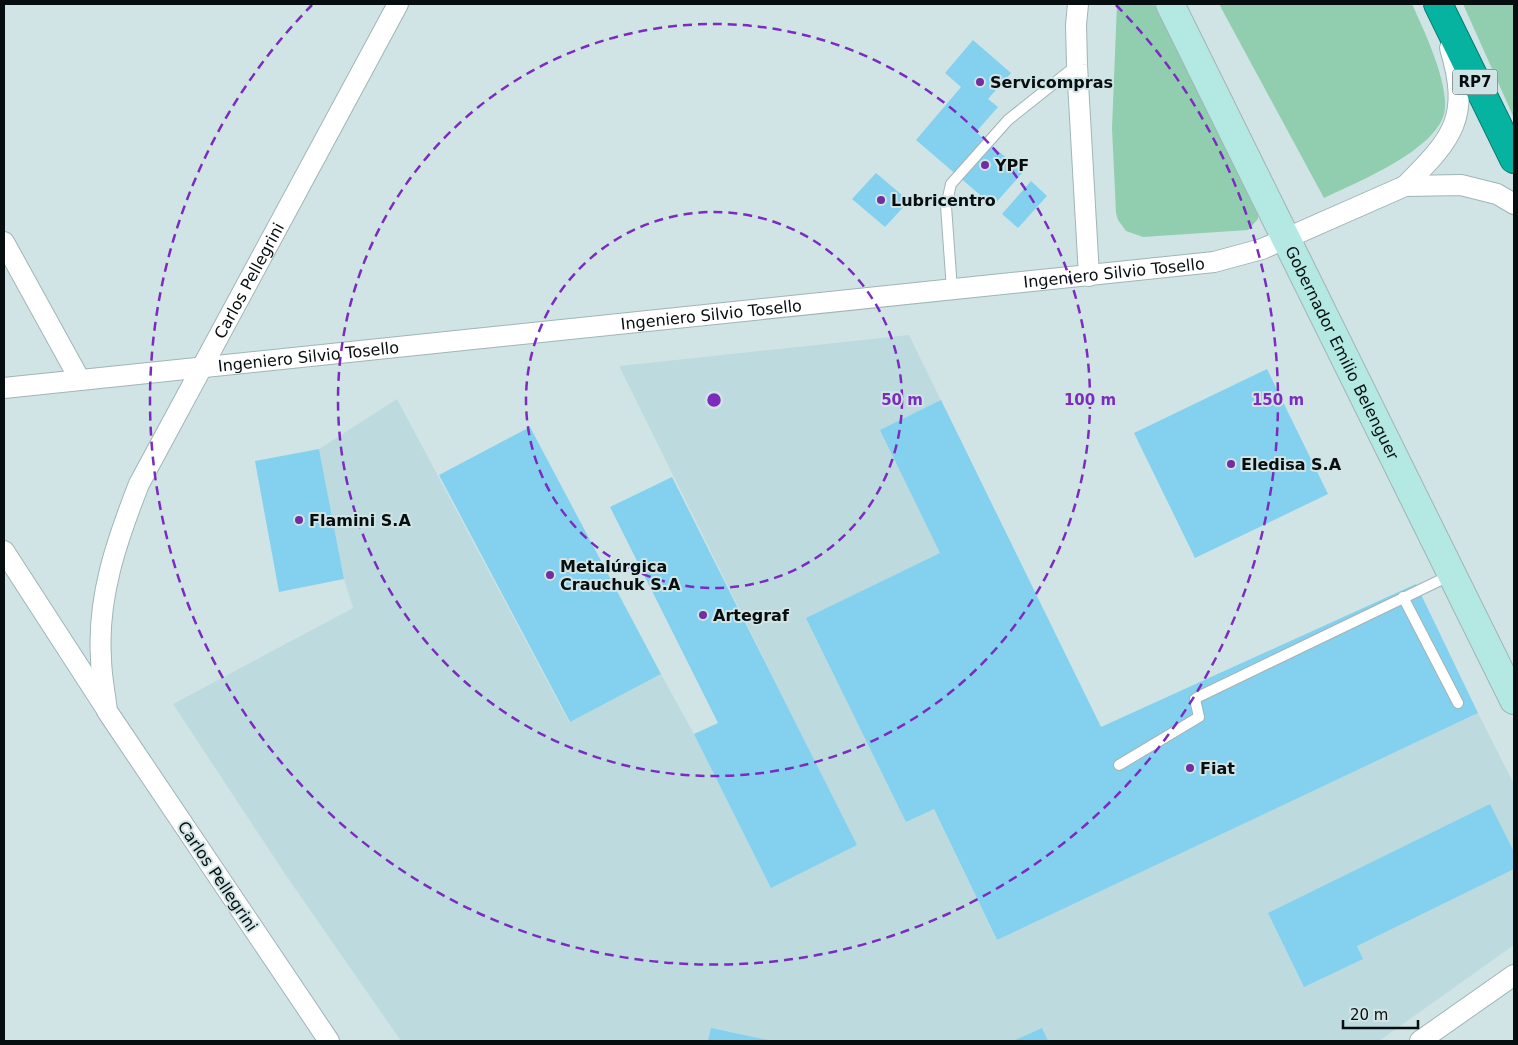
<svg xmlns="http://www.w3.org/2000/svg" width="1518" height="1045" viewBox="0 0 1518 1045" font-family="'DejaVu Sans',sans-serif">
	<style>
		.built { fill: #bddbde }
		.green { fill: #91ceaf }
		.building { fill: #83d1ef }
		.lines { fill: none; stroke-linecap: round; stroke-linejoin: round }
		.lane-casing { stroke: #a1b4b6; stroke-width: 12 }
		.street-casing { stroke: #a1b4b6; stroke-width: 22 }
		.secondary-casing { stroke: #a1b4b6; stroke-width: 30 }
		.highway-casing { stroke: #06796d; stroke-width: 30 }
		.lane { stroke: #fff; stroke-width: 10 }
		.street { stroke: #fff; stroke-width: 20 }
		.secondary { stroke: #b4e8e2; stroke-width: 28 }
		.highway { stroke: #06b2a0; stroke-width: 28 }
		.ring { fill: none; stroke: #7b2cbf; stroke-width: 2.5; stroke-dasharray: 9 6 }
		.poi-dot { fill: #742da0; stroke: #d0e4e6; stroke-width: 2 }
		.labels { text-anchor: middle; stroke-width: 4; stroke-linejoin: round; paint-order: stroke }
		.shield { fill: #d0e4e6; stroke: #434e50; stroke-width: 1 }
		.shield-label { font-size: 15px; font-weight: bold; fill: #070e0f }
		.poi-label { font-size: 16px; font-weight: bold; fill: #070e0f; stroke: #d0e4e6; text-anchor: start }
		.street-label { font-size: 16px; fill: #070e0f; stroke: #d0e4e6 }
		.centre { fill: #7b2cbf; stroke: #d0e4e6; stroke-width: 2.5 }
		.ring-label { font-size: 15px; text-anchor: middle; font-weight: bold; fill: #7b2cbf; stroke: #d0e4e6; stroke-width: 4; stroke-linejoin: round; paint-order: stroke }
	</style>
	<rect width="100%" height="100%" fill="#d0e4e6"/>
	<!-- built -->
	<path class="built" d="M909,335L1101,727L934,809L996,939L1478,713L1514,784V945L1379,1041H401L285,874L173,704L353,608L344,579L319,449L397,399L569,722L661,674L694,734L856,845L619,366Z"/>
	<!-- green -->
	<path class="green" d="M1117,4H1154L1258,209V219L1248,230L1143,237L1126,231L1118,220L1116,213L1112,128Z
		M1219,4H1412C1423,28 1451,87 1444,114C1434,151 1356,183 1324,198Z
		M1463,4H1514V118Z"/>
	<!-- building -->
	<path class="building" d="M973,40L1011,73L988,99L998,107L976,132L1023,172L993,206L916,140L961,87L945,73Z
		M876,173L909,201L885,227L852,199Z
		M1031,181L1047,196L1018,228L1002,214Z
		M1267,369L1328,494L1195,558L1134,433Z
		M941,400L1101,727L1416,584L1478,713L997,940L934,809L906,822L806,618L940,553L880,430Z
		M530,427L661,674L570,722L439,475Z
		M319,449L344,579L279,592L255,461Z
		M672,477L857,845L771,888L694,734L718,723L610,507Z
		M1490,804L1514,852V869L1357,946L1363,959L1304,987L1268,913Z
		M711,1028L768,1040V1041H708Z
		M1042,1028L1048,1041H1013Z"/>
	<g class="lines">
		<!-- lane casing -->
		<g class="lane-casing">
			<path id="lane" d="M952,290L946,206L951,184L1008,120L1077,65
				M1403,597L1458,703
				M1119,765L1199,717L1195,699L1200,696L1451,575"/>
		</g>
		<!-- street casing -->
		<g class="street-casing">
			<g id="street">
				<path d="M1078,4L1076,25L1077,65L1089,276"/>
				<path d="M1405,186C1453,138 1471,118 1450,48"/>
				<path d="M4,242L80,380"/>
				<path id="s1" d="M4,388L1214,262L1262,249L1405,186L1461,185L1497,194L1514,204"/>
				<path d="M4,551L105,707"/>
				<path id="s2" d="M329,1041L107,711C105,693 101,675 101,658C97,597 117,540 139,484L398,4"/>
				<path d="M1420,1041L1514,975"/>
			</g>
		</g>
		<!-- secondary casing -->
		<g class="secondary-casing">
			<g id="secondary">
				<path id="s3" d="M1170,4L1514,700"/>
			</g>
		</g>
		<!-- highway casing -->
		<g class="highway-casing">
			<path id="highway" d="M1438,4L1514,159"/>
		</g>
		<!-- lane -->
		<use href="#lane" class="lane"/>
		<!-- street -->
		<use href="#street" class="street"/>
		<!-- secondary -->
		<use href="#secondary" class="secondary"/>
		<!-- highway -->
		<use href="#highway" class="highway"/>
	</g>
	<!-- distance rings -->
	<g class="ring">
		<circle cx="714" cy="400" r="188"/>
		<circle cx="714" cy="400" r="376"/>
		<path d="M1116 5A564 564 0 1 1 312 5"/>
	</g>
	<!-- markers -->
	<g class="poi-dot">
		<circle cx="980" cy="82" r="5"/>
		<circle cx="985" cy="165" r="5"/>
		<circle cx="881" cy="200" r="5"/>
		<circle cx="1231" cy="464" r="5"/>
		<circle cx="299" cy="520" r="5"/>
		<circle cx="550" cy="575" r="5"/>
		<circle cx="703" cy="615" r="5"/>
		<circle cx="1190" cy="768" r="5"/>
	</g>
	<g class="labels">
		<!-- shield labels -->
		<rect class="shield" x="1452.5" y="69.5" width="45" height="25" rx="4"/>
		<g class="shield-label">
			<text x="1475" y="87">RP7</text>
		</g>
		<!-- poi labels -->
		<g class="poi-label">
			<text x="990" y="88">Servicompras</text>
			<text x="995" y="171">YPF</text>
			<text x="891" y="206">Lubricentro</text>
			<text x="1241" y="470">Eledisa S.A</text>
			<text x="309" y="526">Flamini S.A</text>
			<text x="560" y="572">Metalúrgica<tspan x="560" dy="18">Crauchuk S.A</tspan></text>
			<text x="713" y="621">Artegraf</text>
			<text x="1200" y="774">Fiat</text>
		</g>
		<!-- street labels -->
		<g class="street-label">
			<text dy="6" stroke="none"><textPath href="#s1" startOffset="1116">Ingeniero Silvio Tosello</textPath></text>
			<text dy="6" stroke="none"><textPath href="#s2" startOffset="862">Carlos Pellegrini</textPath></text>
			<text dy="6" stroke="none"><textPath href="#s1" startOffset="711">Ingeniero Silvio Tosello</textPath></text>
			<text dy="6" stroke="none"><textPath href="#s3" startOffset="389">Gobernador Emilio Belenguer</textPath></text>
			<text dy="6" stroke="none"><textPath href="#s1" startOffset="306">Ingeniero Silvio Tosello</textPath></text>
			<text transform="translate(218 876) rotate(56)" y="6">Carlos Pellegrini</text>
		</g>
	</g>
	<circle cx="714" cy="400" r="8" class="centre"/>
	<g class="ring-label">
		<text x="902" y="405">50 m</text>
		<text x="1090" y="405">100 m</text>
		<text x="1278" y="405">150 m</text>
	</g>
	<!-- border -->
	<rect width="1518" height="1045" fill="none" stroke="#070e0f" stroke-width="10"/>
	<!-- scale -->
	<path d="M1343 1020v8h75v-8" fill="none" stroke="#070e0f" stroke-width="2.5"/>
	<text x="1350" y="1020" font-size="15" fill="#070e0f" stroke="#d0e4e6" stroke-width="4" paint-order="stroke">20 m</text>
</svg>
